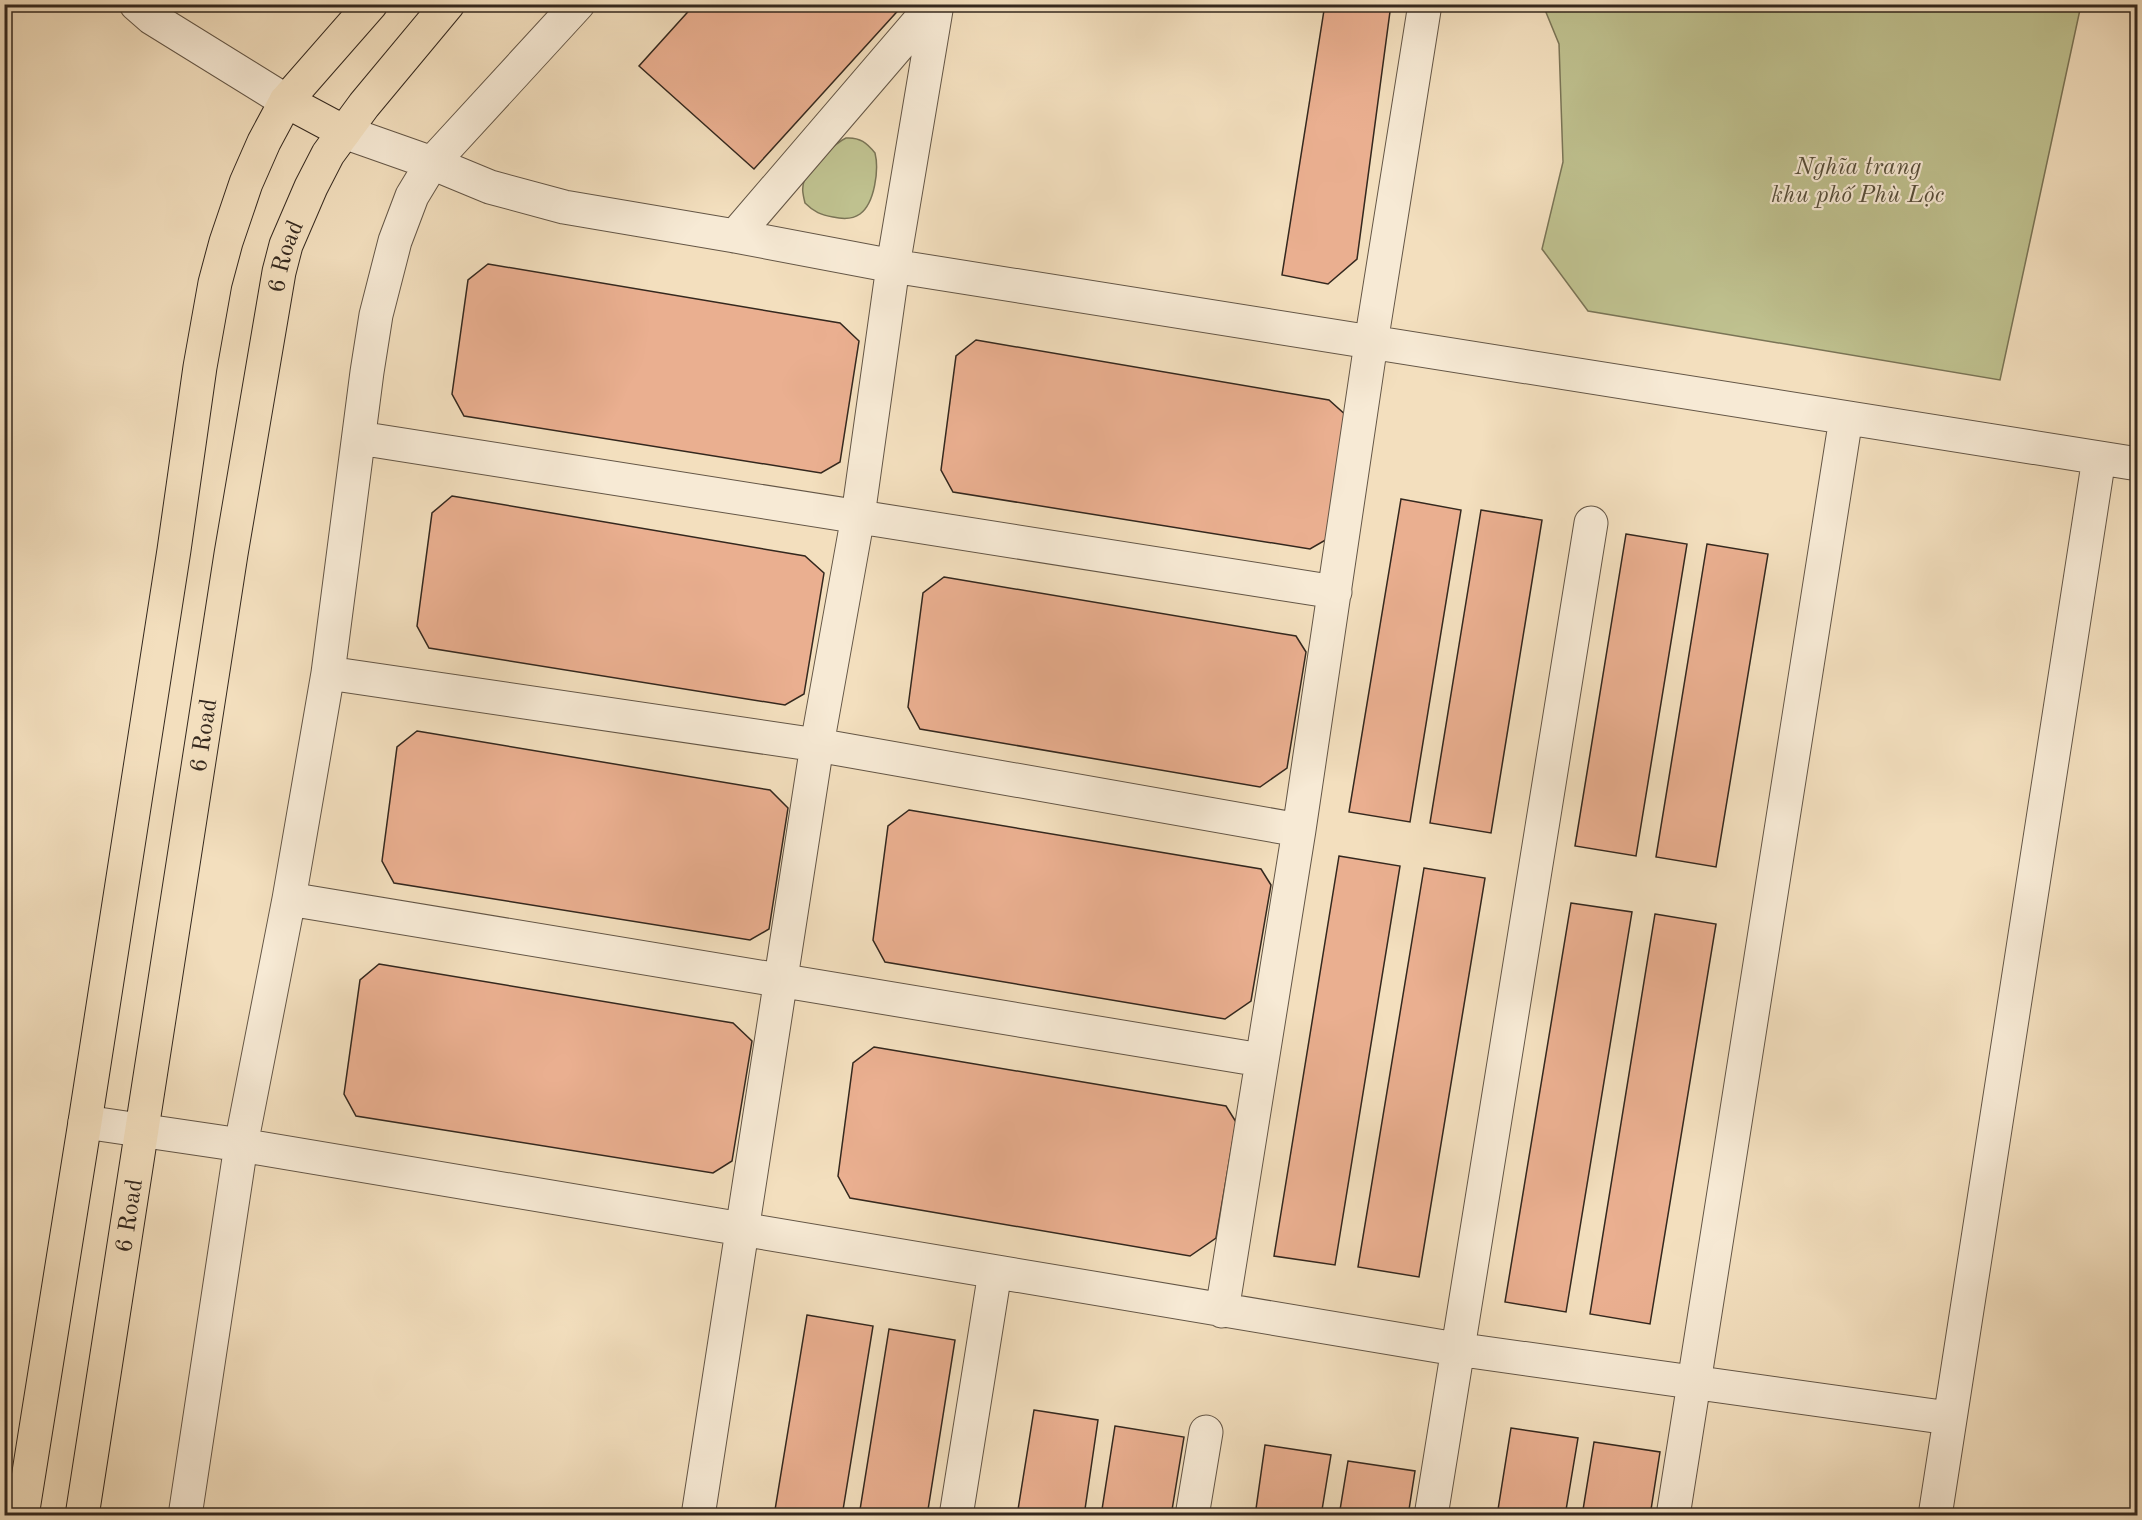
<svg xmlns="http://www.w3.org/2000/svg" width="2142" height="1520" viewBox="0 0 2142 1520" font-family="'Old Standard TT',serif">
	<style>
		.green { fill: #bfc18f; stroke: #7a7456; stroke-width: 1.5 }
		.building { fill: #eaaf90; stroke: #34281e; stroke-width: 1.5 }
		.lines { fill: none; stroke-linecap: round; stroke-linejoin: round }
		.minor-casing { stroke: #645646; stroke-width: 35 }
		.major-casing { stroke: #34281e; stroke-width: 35 }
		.minor { stroke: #f7ead5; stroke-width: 33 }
		.major { stroke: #f3dfbe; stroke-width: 33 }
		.labels { text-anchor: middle; stroke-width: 4.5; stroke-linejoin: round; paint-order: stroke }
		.park-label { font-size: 24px; font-style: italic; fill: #574e3a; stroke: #f7ead5 }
		.street-label { font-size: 24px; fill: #34281e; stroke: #f7ead5 }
	</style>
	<rect width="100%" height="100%" fill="#f3dfbe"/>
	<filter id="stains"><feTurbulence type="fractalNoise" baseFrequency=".00333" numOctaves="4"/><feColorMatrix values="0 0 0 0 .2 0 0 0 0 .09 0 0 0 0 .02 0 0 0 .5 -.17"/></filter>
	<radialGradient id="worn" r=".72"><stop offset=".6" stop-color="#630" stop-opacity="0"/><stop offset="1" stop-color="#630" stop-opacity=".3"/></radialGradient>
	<!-- green -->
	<path class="green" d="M1543,5H2081L2000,380L1588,311L1542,249L1563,162L1559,44Z
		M846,138C860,137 867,143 875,153C879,169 875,203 860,214C853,219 842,219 833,217C821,215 814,212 805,203C803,195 801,187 805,179C810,167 835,143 846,138Z"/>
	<!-- building -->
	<path class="building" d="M695,4H904L754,169L639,66Z
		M1325,4H1391L1357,259L1328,284L1282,275Z
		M488,264L840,323L859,341L840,462L821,473L464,416L452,394L468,280Z
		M976,340L1329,400L1348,417L1329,538L1310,549L953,492L941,470L956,356Z
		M452,496L805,556L824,573L804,694L785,705L429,648L417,626L432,513Z
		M1401,499L1461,510L1410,822L1349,812Z
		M1481,510L1542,520L1491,833L1430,823Z
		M1626,534L1687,544L1636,856L1575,846Z
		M1707,544L1768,554L1716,867L1656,857Z
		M944,577L1296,636L1306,652L1287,768L1260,787L920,729L908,707L923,593Z
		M417,731L770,790L788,808L769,929L750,940L394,883L382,861L397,747Z
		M909,810L1261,869L1271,885L1251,1001L1225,1019L885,962L873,940L888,826Z
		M1339,856L1400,866L1335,1265L1274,1256Z
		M1424,868L1485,878L1419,1277L1358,1267Z
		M1571,903L1632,912L1566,1312L1505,1302Z
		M1655,914L1716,924L1650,1324L1590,1314Z
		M379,964L733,1023L752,1041L732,1161L713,1173L356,1116L344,1094L360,980Z
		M874,1047L1226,1106L1236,1122L1216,1238L1190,1256L850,1198L838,1176L853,1063Z
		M807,1315L873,1326L842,1516H774Z
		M889,1329L955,1340L927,1516H859Z
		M1034,1410L1098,1420L1084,1516H1017Z
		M1115,1426L1184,1437L1171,1516H1101Z
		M1511,1428L1578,1438L1565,1516H1497Z
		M1594,1442L1660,1452L1650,1516H1582Z
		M1265,1445L1331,1455L1321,1516H1255Z
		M1348,1461L1415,1471L1408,1516H1339Z"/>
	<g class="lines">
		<!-- minor casing -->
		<g class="minor-casing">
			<path id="minor" d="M136,4L152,18L286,101
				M344,132L432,163L490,187L564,207L735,236L893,266L2138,464
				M735,236L934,4
				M359,438L1335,592
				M328,673L817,745L1299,830
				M289,899L1261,1060
				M85,1122L241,1145L1456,1349L1949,1418
				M1222,1311L1299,830L1371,343L1425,4
				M185,1516L241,1145L289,899L328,673L367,372L376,315L395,241L412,196L432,163L578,4
				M698,1516L817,745L858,516L893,266L937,4
				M956,1516L995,1272
				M1192,1516L1206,1432
				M1431,1516L1591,523
				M1673,1516L1846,418
				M1935,1516L2099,458"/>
		</g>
		<!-- major casing -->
		<g class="major-casing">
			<g id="major">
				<path d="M286,101L344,132"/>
				<path d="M22,1516L85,1122L174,550L200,367L215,283L226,242L246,183L264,142L286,101L371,4"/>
				<path id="s1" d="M82,1516L231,554L279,272L286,245L311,187L328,154L364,105L448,4"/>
			</g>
		</g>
		<!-- minor -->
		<use href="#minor" class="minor"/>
		<!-- major -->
		<use href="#major" class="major"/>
	</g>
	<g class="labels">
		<!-- park labels -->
		<g class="park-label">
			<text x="1858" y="174">Nghĩa trang<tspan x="1858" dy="28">khu phố Phù Lộc</tspan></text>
		</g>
		<!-- street labels -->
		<g class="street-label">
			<text dy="8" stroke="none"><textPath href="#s1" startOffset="1276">6 Road</textPath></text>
			<text dy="8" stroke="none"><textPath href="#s1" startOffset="790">6 Road</textPath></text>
			<text dy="8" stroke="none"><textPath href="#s1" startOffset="304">6 Road</textPath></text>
		</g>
	</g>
	<!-- margin -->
	<rect width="2142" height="1520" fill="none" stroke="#f3dfbe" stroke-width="24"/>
	<rect x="6" y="6" width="2130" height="1508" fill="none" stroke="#34281e" stroke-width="3"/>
	<rect x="12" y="12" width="2118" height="1496" fill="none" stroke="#34281e" stroke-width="1.5"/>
	<rect width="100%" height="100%" filter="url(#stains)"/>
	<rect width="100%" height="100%" fill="url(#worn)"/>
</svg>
